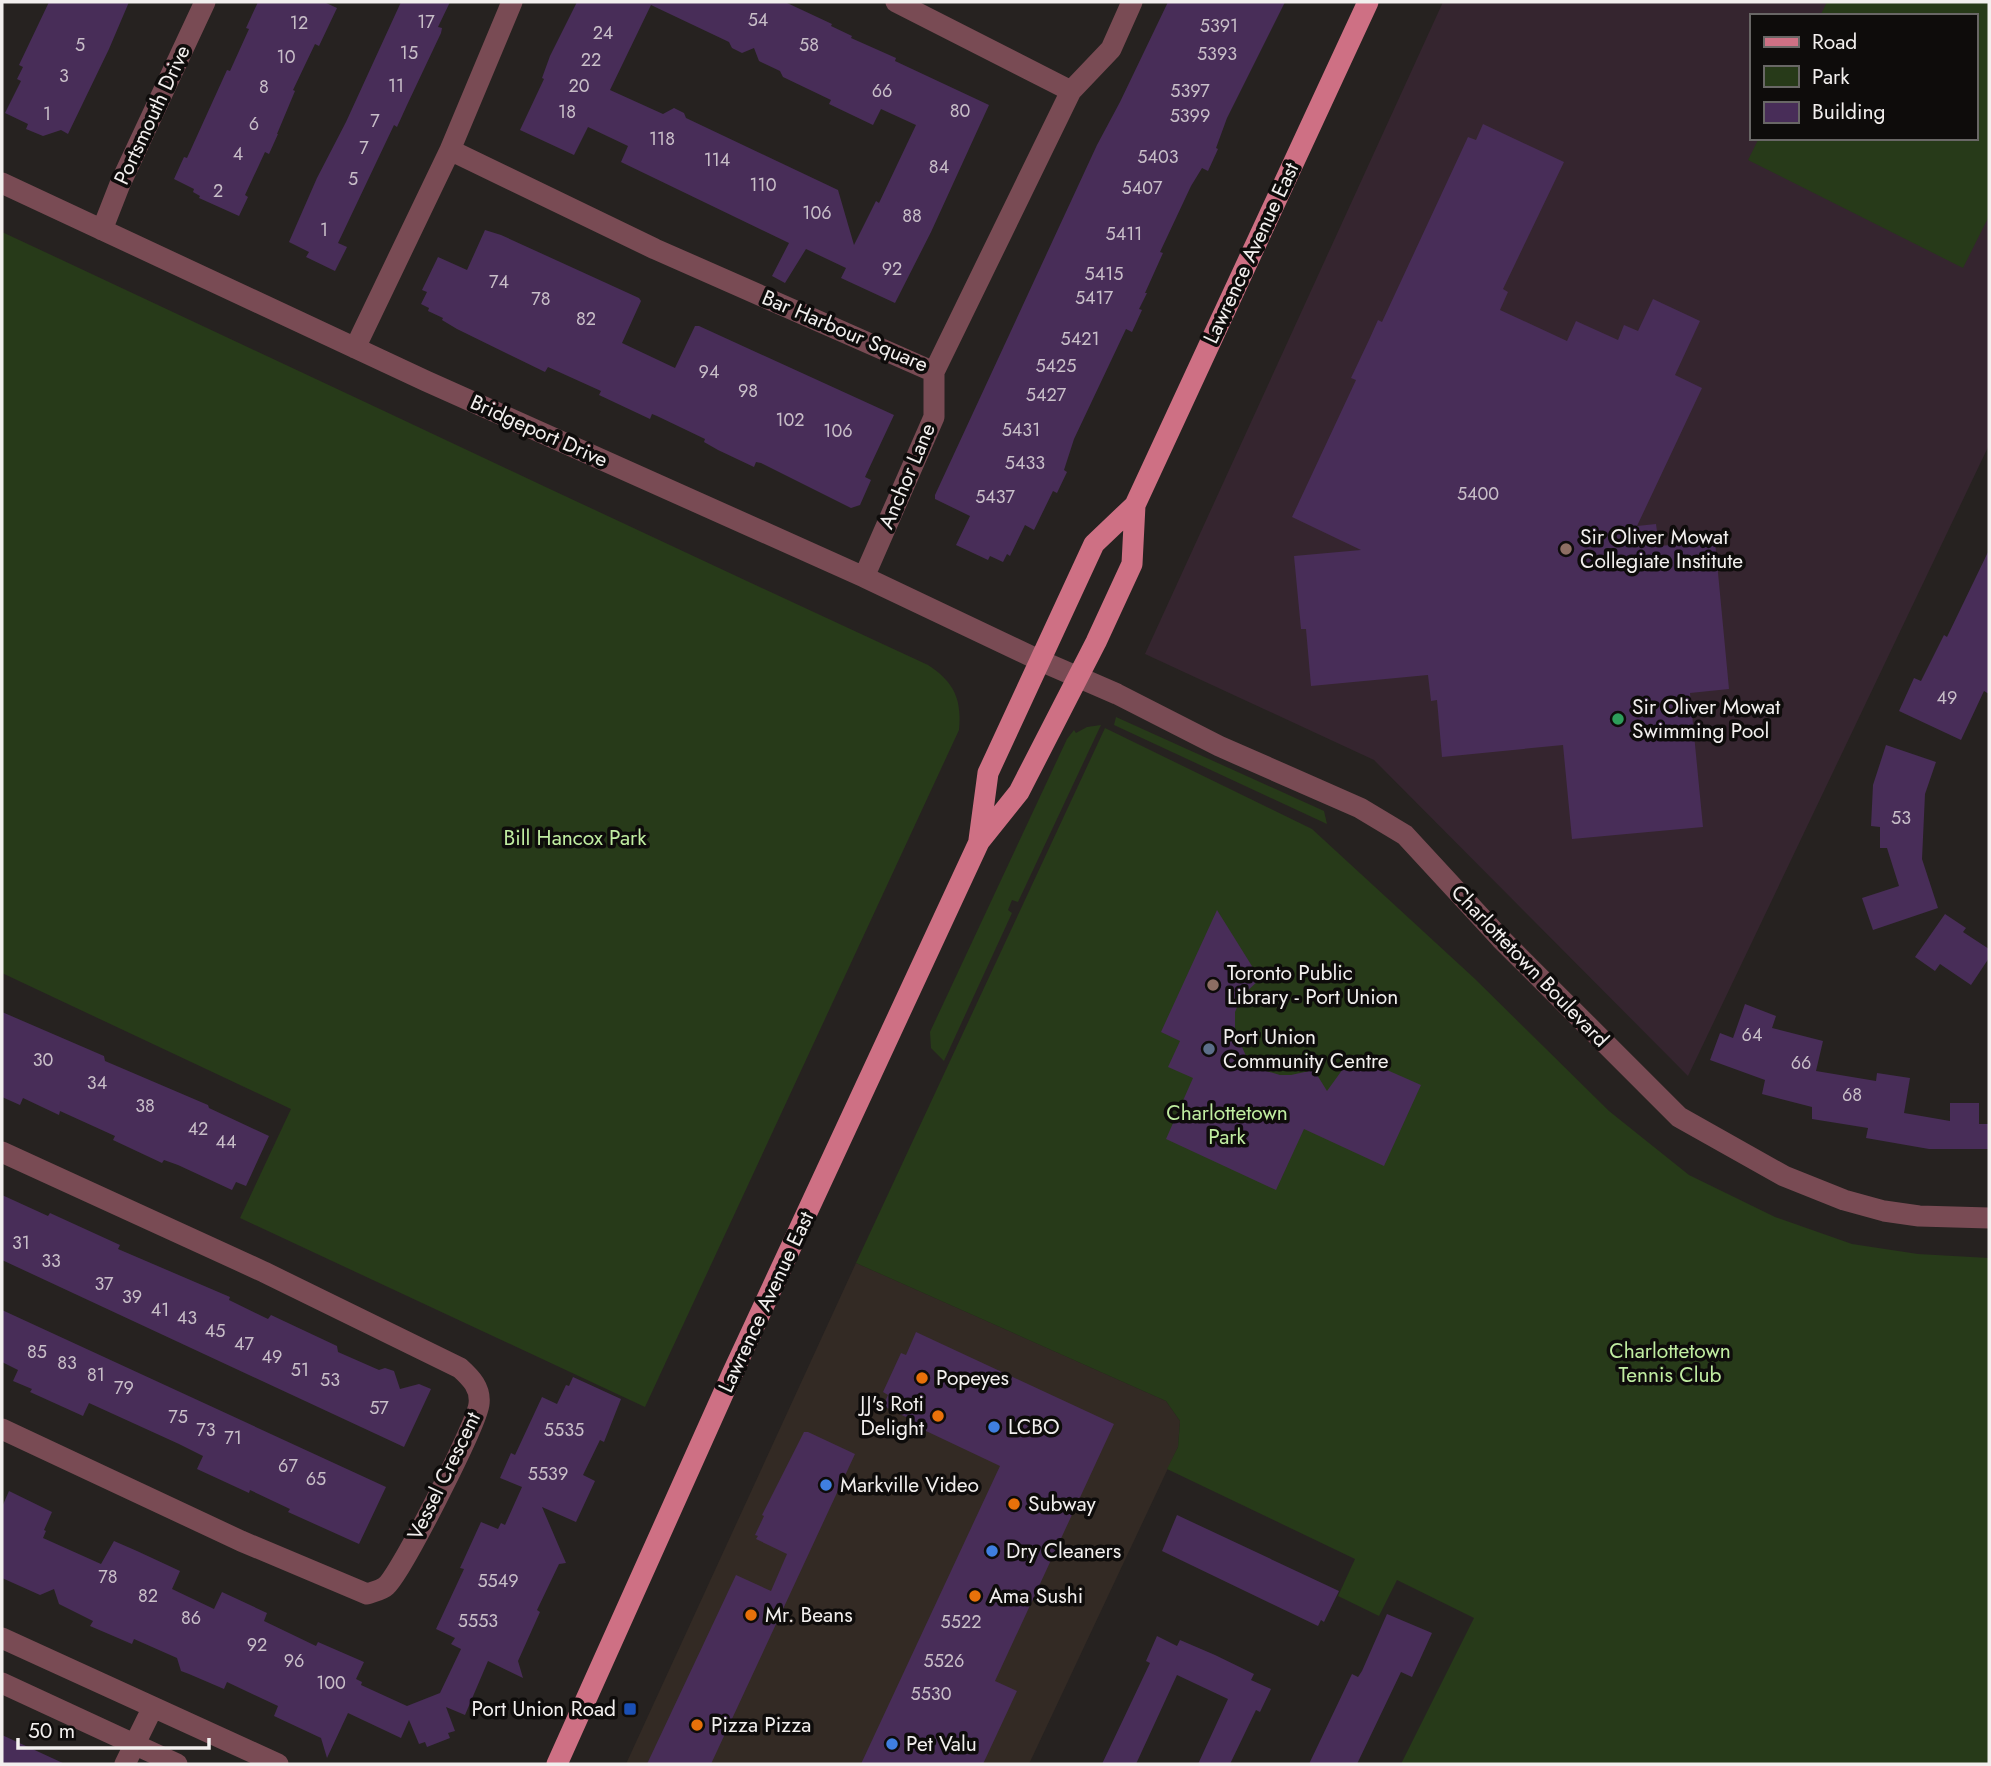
<svg xmlns="http://www.w3.org/2000/svg" width="1991" height="1766" viewBox="0 0 1991 1766" font-family="Jost,sans-serif">
	<style>
		.built { fill: #332a24 }
		.education { fill: #35252f; fill-rule: evenodd }
		.green { fill: #273a19 }
		.building { fill: #482d58; fill-rule: evenodd }
		.lines { fill: none; stroke-linecap: round; stroke-linejoin: round }
		.minor { stroke: #794b54; stroke-width: 21 }
		.major { stroke: #ce7084; stroke-width: 21 }
		.education-dot { fill: #8d6e63; stroke: #0e0c0b; stroke-width: 2.5 }
		.leisure-dot { fill: #2e9e5b; stroke: #0e0c0b; stroke-width: 2.5 }
		.service-dot { fill: #5c6f8a; stroke: #0e0c0b; stroke-width: 2.5 }
		.food-dot { fill: #e8710a; stroke: #0e0c0b; stroke-width: 2.5 }
		.shop-dot { fill: #3f7fe0; stroke: #0e0c0b; stroke-width: 2.5 }
		.transit-dot { fill: #1a4fb4; stroke: #0e0c0b; stroke-width: 2.5 }
		.labels { text-anchor: middle; stroke-width: 7; stroke-linejoin: round; paint-order: stroke }
		.number-label { font-size: 18px; fill: #c8bec8 }
		.street-label { font-size: 21px; fill: #f2efee; stroke: #0e0c0b }
		.poi-label { font-size: 21px; fill: #f2efee; stroke: #0e0c0b; text-anchor: start }
		.park-label { font-size: 21px; fill: #c0eda1; stroke: #0e0c0b }
	</style>
	<rect width="100%" height="100%" fill="#262220"/>
	<!-- built -->
	<path class="built" d="M856,1263L1166,1401L1180,1421L1178,1447L1029,1764H626Z"/>
	<!-- education -->
	<path class="education" d="M1443,2H1989V445L1688,1076L1374,760L1145,654ZM1751,16H1975V138H1751Z"/>
	<!-- green -->
	<path class="green" d="M1827,2H1989V216L1963,268L1748,160L1759,138H1975V16H1820Z
		M2,232C311,376 618,522 928,665C954,682 962,699 959,730L645,1407L240,1218L291,1109L2,973Z
		M1116,717L1324,811L1327,824L1114,725Z
		M1101,725L1018,902L1012,900L1008,910L1012,913L944,1061L931,1048L930,1032L1067,739L1074,730L1076,733L1087,727Z
		M1105,728L1312,829L1474,978L1609,1111L1689,1175L1775,1217L1852,1244L1918,1254L1989,1258V1764H1401L1474,1618L1397,1580L1379,1616L1338,1596L1355,1559L1167,1469L1178,1447L1180,1421L1166,1401L856,1263Z"/>
	<!-- building -->
	<path class="building" d="M49,2H129L109,49L68,134L61,130L43,136L26,129L28,124L5,113L21,81L17,79L23,67L19,65Z
		M258,2H324L337,8L319,46L315,44L293,90L295,91L277,134H278L269,154L265,152L245,195L248,197L239,216L199,198L200,196L193,192L194,189L174,179L184,157L187,158L227,70L230,71L249,29L246,28Z
		M401,2H450L438,27L442,28L441,33L407,105L397,127L394,125L338,243L347,247L335,271L306,257L309,252L289,242L317,178L346,122Z
		M577,2H785L832,24L831,26L852,36L851,38L896,58L895,61L989,105L931,232L895,303L841,278L846,268L806,249L785,283L772,276L789,243L621,162L628,146L588,127L574,155L520,130L544,79L542,78L550,56ZM651,5L729,42L732,48L742,53L754,48L759,61L780,71L783,77L831,100L829,104L873,125L881,109L916,125L879,203L876,201L854,245L838,190L686,118L684,113L674,108L663,114L610,90Z
		M1168,2H1285L1227,118L1216,148L1218,149L1208,171L1202,168L1191,186L1160,252L1163,253L1145,293H1147L1139,309L1142,310L1132,332L1126,329L1074,439L1064,470L1067,472L1057,493L1053,491L1034,530L1025,525L1010,556L1007,554L1003,562L990,556L988,560L956,545L970,516L935,499V495L1097,145L1120,102Z
		M1483,124L1564,162L1503,289L1508,292L1500,310L1567,341L1576,321L1618,340L1624,325L1638,331L1653,299L1700,321L1675,375L1702,388L1637,526L1656,524L1659,546L1715,541L1729,689L1690,693L1703,827L1572,839L1563,745L1442,757L1437,700L1431,701L1428,675L1311,686L1306,629H1301L1294,556L1361,550L1292,517L1356,380L1351,378L1369,340L1378,320L1382,322L1468,137L1476,140Z
		M485,230L501,235L639,298L641,301L622,343L675,368L695,326H699L894,415L865,477L871,480L860,505L851,508L761,463L756,462L754,467L718,450L704,442L705,439L657,416L652,414L650,419L599,395L601,391L548,367L545,372L457,329L442,320L443,318L428,311L429,308L421,304L427,292L422,290L438,257L467,270Z
		M1989,550V694L1984,691L1961,740L1899,711L1914,678L1921,681L1944,635L1947,637Z
		M1886,745L1936,762L1925,794L1922,859L1938,908L1873,930L1862,898L1899,886L1887,848H1880V827L1871,826L1873,785Z
		M1217,910L1260,979L1242,996L1235,1012V1031L1246,1056L1263,1070L1280,1075H1291L1314,1070L1327,1091L1353,1055L1421,1085L1384,1166L1304,1129L1276,1190L1166,1139L1193,1078L1168,1067L1180,1041L1161,1032Z
		M1945,914L1966,928L1963,932L1989,949V958L1971,985L1940,964L1935,971L1915,957Z
		M1745,1004L1776,1016L1772,1028L1823,1041L1816,1071L1876,1081L1877,1073L1910,1078L1904,1113L1950,1121V1103H1979V1124H1989V1149H1929L1866,1138L1868,1128L1812,1119V1107L1762,1094L1765,1080L1710,1060L1720,1033L1733,1038Z
		M2,1012L104,1056L105,1061L208,1105L209,1108L269,1136L246,1186L236,1182L232,1190L178,1165L164,1160L162,1163L113,1140L115,1136L60,1111L59,1115L23,1098L20,1105L2,1097Z
		M2,1195L48,1216L50,1213L120,1245L118,1249L230,1297L229,1300L268,1319L271,1315L337,1346L338,1352L379,1370L385,1368L394,1371L400,1389L419,1384L431,1389L404,1447L2,1260Z
		M2,1310L386,1487L359,1544L288,1512L290,1509L250,1490L249,1493L197,1469L203,1456L179,1444L89,1403L83,1416L30,1392L32,1389L13,1381L18,1370L2,1362Z
		M916,1332L1114,1424L995,1681L1017,1691L983,1764H861L1000,1466L907,1422L908,1418L883,1406L888,1395L883,1392L901,1353L906,1355Z
		M573,1377L621,1399L604,1442L600,1440L583,1475L595,1481L576,1522L542,1507L566,1563L559,1564L537,1610L540,1612L518,1661L523,1678L488,1661L465,1715L446,1707L455,1731L448,1733L450,1738L427,1747L425,1742L419,1744L409,1720L401,1738L348,1713L327,1758L321,1738L274,1716L278,1706L227,1682L224,1689L189,1674L181,1671L177,1658L134,1639L132,1644L90,1626L93,1621L59,1604L54,1589L40,1595L2,1578V1507L9,1491L52,1512L44,1530L46,1531L43,1538L101,1564L114,1541L137,1551L180,1571L172,1589L214,1609L222,1592L267,1613L264,1621L316,1646L318,1642L364,1662L356,1679L362,1682L361,1685L407,1706L440,1693L461,1649L451,1644L455,1638L436,1629L464,1569L460,1568L481,1522L498,1529L501,1523L505,1525L522,1487L500,1478L511,1453L515,1455L542,1397L557,1404L566,1385L569,1386Z
		M804,1432H808L855,1454L711,1764H647L736,1575L771,1591L787,1554L756,1539L758,1536L755,1535L764,1516L762,1515Z
		M1177,1515L1339,1591L1324,1622L1321,1620L1318,1626L1162,1551Z
		M1387,1614L1432,1633L1412,1677L1401,1672L1357,1764H1309L1352,1674L1358,1677L1362,1671Z
		M1157,1636L1177,1646L1180,1640L1215,1655L1254,1674L1251,1680L1271,1689L1260,1712L1256,1710L1230,1764H1198L1228,1699L1177,1675L1136,1764H1102L1150,1663L1146,1661Z
		M2,1735L65,1764H2Z"/>
	<g class="lines">
		<!-- minor -->
		<path class="minor" d="M1071,91L1111,49L1132,2
			M450,150L655,249L934,372L1071,91L896,2
			M2,183L426,381L864,577L1041,661L1117,694L1219,746L1360,808L1405,835L1501,939L1679,1117L1784,1176L1844,1200L1884,1211L1919,1216L1989,1218
			M102,230L120,184L205,2
			M355,348L450,150L512,2
			M864,577L934,417V372
			M2,1152L264,1272L460,1368C471,1378 481,1388 479,1404C477,1424 401,1573 386,1586C382,1590 372,1592 367,1594L241,1541L2,1429
			M2,1638L278,1764
			M2,1683L177,1764
			M125,1764L153,1707"/>
		<!-- major -->
		<path class="major" d="M979,840L988,773L1094,544L1135,505
			M557,1764L732,1374L979,842L1019,792L1096,642L1132,564L1135,505L1368,2"/>
	</g>
	<!-- markers -->
	<g class="education-dot">
		<circle cx="1566" cy="549" r="7"/>
		<circle cx="1213" cy="985" r="7"/>
	</g>
	<circle class="leisure-dot" cx="1618" cy="719" r="7"/>
	<circle class="service-dot" cx="1209" cy="1049" r="7"/>
	<g class="food-dot">
		<circle cx="922" cy="1378" r="7"/>
		<circle cx="938" cy="1416" r="7"/>
		<circle cx="1014" cy="1504" r="7"/>
		<circle cx="975" cy="1596" r="7"/>
		<circle cx="751" cy="1615" r="7"/>
		<circle cx="697" cy="1725" r="7"/>
	</g>
	<g class="shop-dot">
		<circle cx="994" cy="1427" r="7"/>
		<circle cx="826" cy="1485" r="7"/>
		<circle cx="992" cy="1551" r="7"/>
		<circle cx="892" cy="1744" r="7"/>
	</g>
	<rect class="transit-dot" x="623" y="1702" width="14" height="14" rx="3.5"/>
	<g class="labels">
		<!-- number labels -->
		<g class="number-label">
			<text x="758" y="26">54</text>
			<text x="426" y="28">17</text>
			<text x="299" y="29">12</text>
			<text x="1219" y="32">5391</text>
			<text x="603" y="39">24</text>
			<text x="80" y="51">5</text>
			<text x="809" y="51">58</text>
			<text x="409" y="59">15</text>
			<text x="1217" y="60">5393</text>
			<text x="286" y="63">10</text>
			<text x="591" y="66">22</text>
			<text x="64" y="82">3</text>
			<text x="396" y="92">11</text>
			<text x="579" y="92">20</text>
			<text x="264" y="93">8</text>
			<text x="882" y="97">66</text>
			<text x="1190" y="97">5397</text>
			<text x="960" y="117">80</text>
			<text x="567" y="118">18</text>
			<text x="47" y="120">1</text>
			<text x="1190" y="122">5399</text>
			<text x="375" y="127">7</text>
			<text x="254" y="130">6</text>
			<text x="662" y="145">118</text>
			<text x="364" y="154">7</text>
			<text x="238" y="160">4</text>
			<text x="1158" y="163">5403</text>
			<text x="717" y="166">114</text>
			<text x="939" y="173">84</text>
			<text x="353" y="185">5</text>
			<text x="763" y="191">110</text>
			<text x="1142" y="194">5407</text>
			<text x="218" y="197">2</text>
			<text x="817" y="219">106</text>
			<text x="912" y="222">88</text>
			<text x="324" y="236">1</text>
			<text x="1124" y="240">5411</text>
			<text x="892" y="275">92</text>
			<text x="1104" y="280">5415</text>
			<text x="499" y="288">74</text>
			<text x="1094" y="304">5417</text>
			<text x="541" y="305">78</text>
			<text x="586" y="325">82</text>
			<text x="1080" y="345">5421</text>
			<text x="1056" y="372">5425</text>
			<text x="709" y="378">94</text>
			<text x="748" y="397">98</text>
			<text x="1046" y="401">5427</text>
			<text x="790" y="426">102</text>
			<text x="1021" y="436">5431</text>
			<text x="838" y="437">106</text>
			<text x="1025" y="469">5433</text>
			<text x="1478" y="500">5400</text>
			<text x="995" y="503">5437</text>
			<text x="1947" y="704">49</text>
			<text x="1901" y="824">53</text>
			<text x="1752" y="1041">64</text>
			<text x="43" y="1066">30</text>
			<text x="1801" y="1069">66</text>
			<text x="97" y="1089">34</text>
			<text x="1852" y="1101">68</text>
			<text x="145" y="1112">38</text>
			<text x="198" y="1135">42</text>
			<text x="226" y="1148">44</text>
			<text x="21" y="1249">31</text>
			<text x="51" y="1267">33</text>
			<text x="104" y="1290">37</text>
			<text x="132" y="1303">39</text>
			<text x="160" y="1316">41</text>
			<text x="187" y="1324">43</text>
			<text x="215" y="1337">45</text>
			<text x="244" y="1350">47</text>
			<text x="37" y="1358">85</text>
			<text x="272" y="1363">49</text>
			<text x="67" y="1369">83</text>
			<text x="300" y="1376">51</text>
			<text x="96" y="1381">81</text>
			<text x="330" y="1386">53</text>
			<text x="124" y="1394">79</text>
			<text x="379" y="1414">57</text>
			<text x="178" y="1423">75</text>
			<text x="206" y="1436">73</text>
			<text x="564" y="1436">5535</text>
			<text x="233" y="1444">71</text>
			<text x="288" y="1472">67</text>
			<text x="548" y="1480">5539</text>
			<text x="316" y="1485">65</text>
			<text x="108" y="1583">78</text>
			<text x="498" y="1587">5549</text>
			<text x="148" y="1602">82</text>
			<text x="191" y="1624">86</text>
			<text x="478" y="1627">5553</text>
			<text x="961" y="1628">5522</text>
			<text x="257" y="1651">92</text>
			<text x="294" y="1667">96</text>
			<text x="944" y="1667">5526</text>
			<text x="331" y="1689">100</text>
			<text x="931" y="1700">5530</text>
		</g>
		<!-- street labels -->
		<g class="street-label">
			<text transform="translate(152 115) rotate(-65)" y="7">Portsmouth Drive</text>
			<text transform="translate(1251 253) rotate(-65)" y="7">Lawrence Avenue East</text>
			<text transform="translate(845 331) rotate(23)" y="7">Bar Harbour Square</text>
			<text transform="translate(539 431) rotate(24)" y="7">Bridgeport Drive</text>
			<text transform="translate(907 476) rotate(-67)" y="7">Anchor Lane</text>
			<text transform="translate(1530 966) rotate(46)" y="7">Charlottetown Boulevard</text>
			<text transform="translate(766 1302) rotate(-65)" y="7">Lawrence Avenue East</text>
			<text transform="translate(444 1476) rotate(-64)" y="7">Vessel Crescent</text>
		</g>
		<!-- poi labels -->
		<g class="poi-label">
			<text x="1580" y="544">Sir Oliver Mowat<tspan x="1580" dy="24">Collegiate Institute</tspan></text>
			<text x="1632" y="714">Sir Oliver Mowat<tspan x="1632" dy="24">Swimming Pool</tspan></text>
			<text x="1227" y="980">Toronto Public<tspan x="1227" dy="24">Library - Port Union</tspan></text>
			<text x="1223" y="1044">Port Union<tspan x="1223" dy="24">Community Centre</tspan></text>
			<text x="936" y="1385">Popeyes</text>
			<text x="924" y="1411" text-anchor="end">JJ's Roti<tspan x="924" dy="24">Delight</tspan></text>
			<text x="1008" y="1434">LCBO</text>
			<text x="840" y="1492">Markville Video</text>
			<text x="1028" y="1511">Subway</text>
			<text x="1006" y="1558">Dry Cleaners</text>
			<text x="989" y="1603">Ama Sushi</text>
			<text x="765" y="1622">Mr. Beans</text>
			<text x="616" y="1716" text-anchor="end">Port Union Road</text>
			<text x="711" y="1732">Pizza Pizza</text>
			<text x="906" y="1751">Pet Valu</text>
		</g>
		<!-- park labels -->
		<g class="park-label">
			<text x="575" y="845">Bill Hancox Park</text>
			<text x="1227" y="1120">Charlottetown<tspan x="1227" dy="24">Park</tspan></text>
			<text x="1670" y="1358">Charlottetown<tspan x="1670" dy="24">Tennis Club</tspan></text>
		</g>
	</g>
	<!-- border -->
	<rect width="1991" height="1766" fill="none" stroke="#f2efee" stroke-width="7"/>
	<!-- legend -->
	<rect x="1750" y="14" width="228" height="126" fill="#0e0c0b" stroke="#696766" stroke-width="2"/>
	<rect x="1764" y="37" width="35" height="10" fill="#ce7084" stroke="#696766" stroke-width="2"/>
	<text x="1812" y="49" font-size="21" fill="#f2efee">Road</text>
	<rect x="1764" y="66" width="35" height="21" fill="#273a19" stroke="#696766" stroke-width="2"/>
	<text x="1812" y="84" font-size="21" fill="#f2efee">Park</text>
	<rect x="1764" y="102" width="35" height="21" fill="#482d58" stroke="#696766" stroke-width="2"/>
	<text x="1812" y="119" font-size="21" fill="#f2efee">Building</text>
	<!-- scale -->
	<path d="M18 1738v10h191v-10" fill="none" stroke="#f2efee" stroke-width="3.5"/>
	<text x="28" y="1738" font-size="21" fill="#f2efee" stroke="#0e0c0b" stroke-width="5" paint-order="stroke">50 m</text>
</svg>
